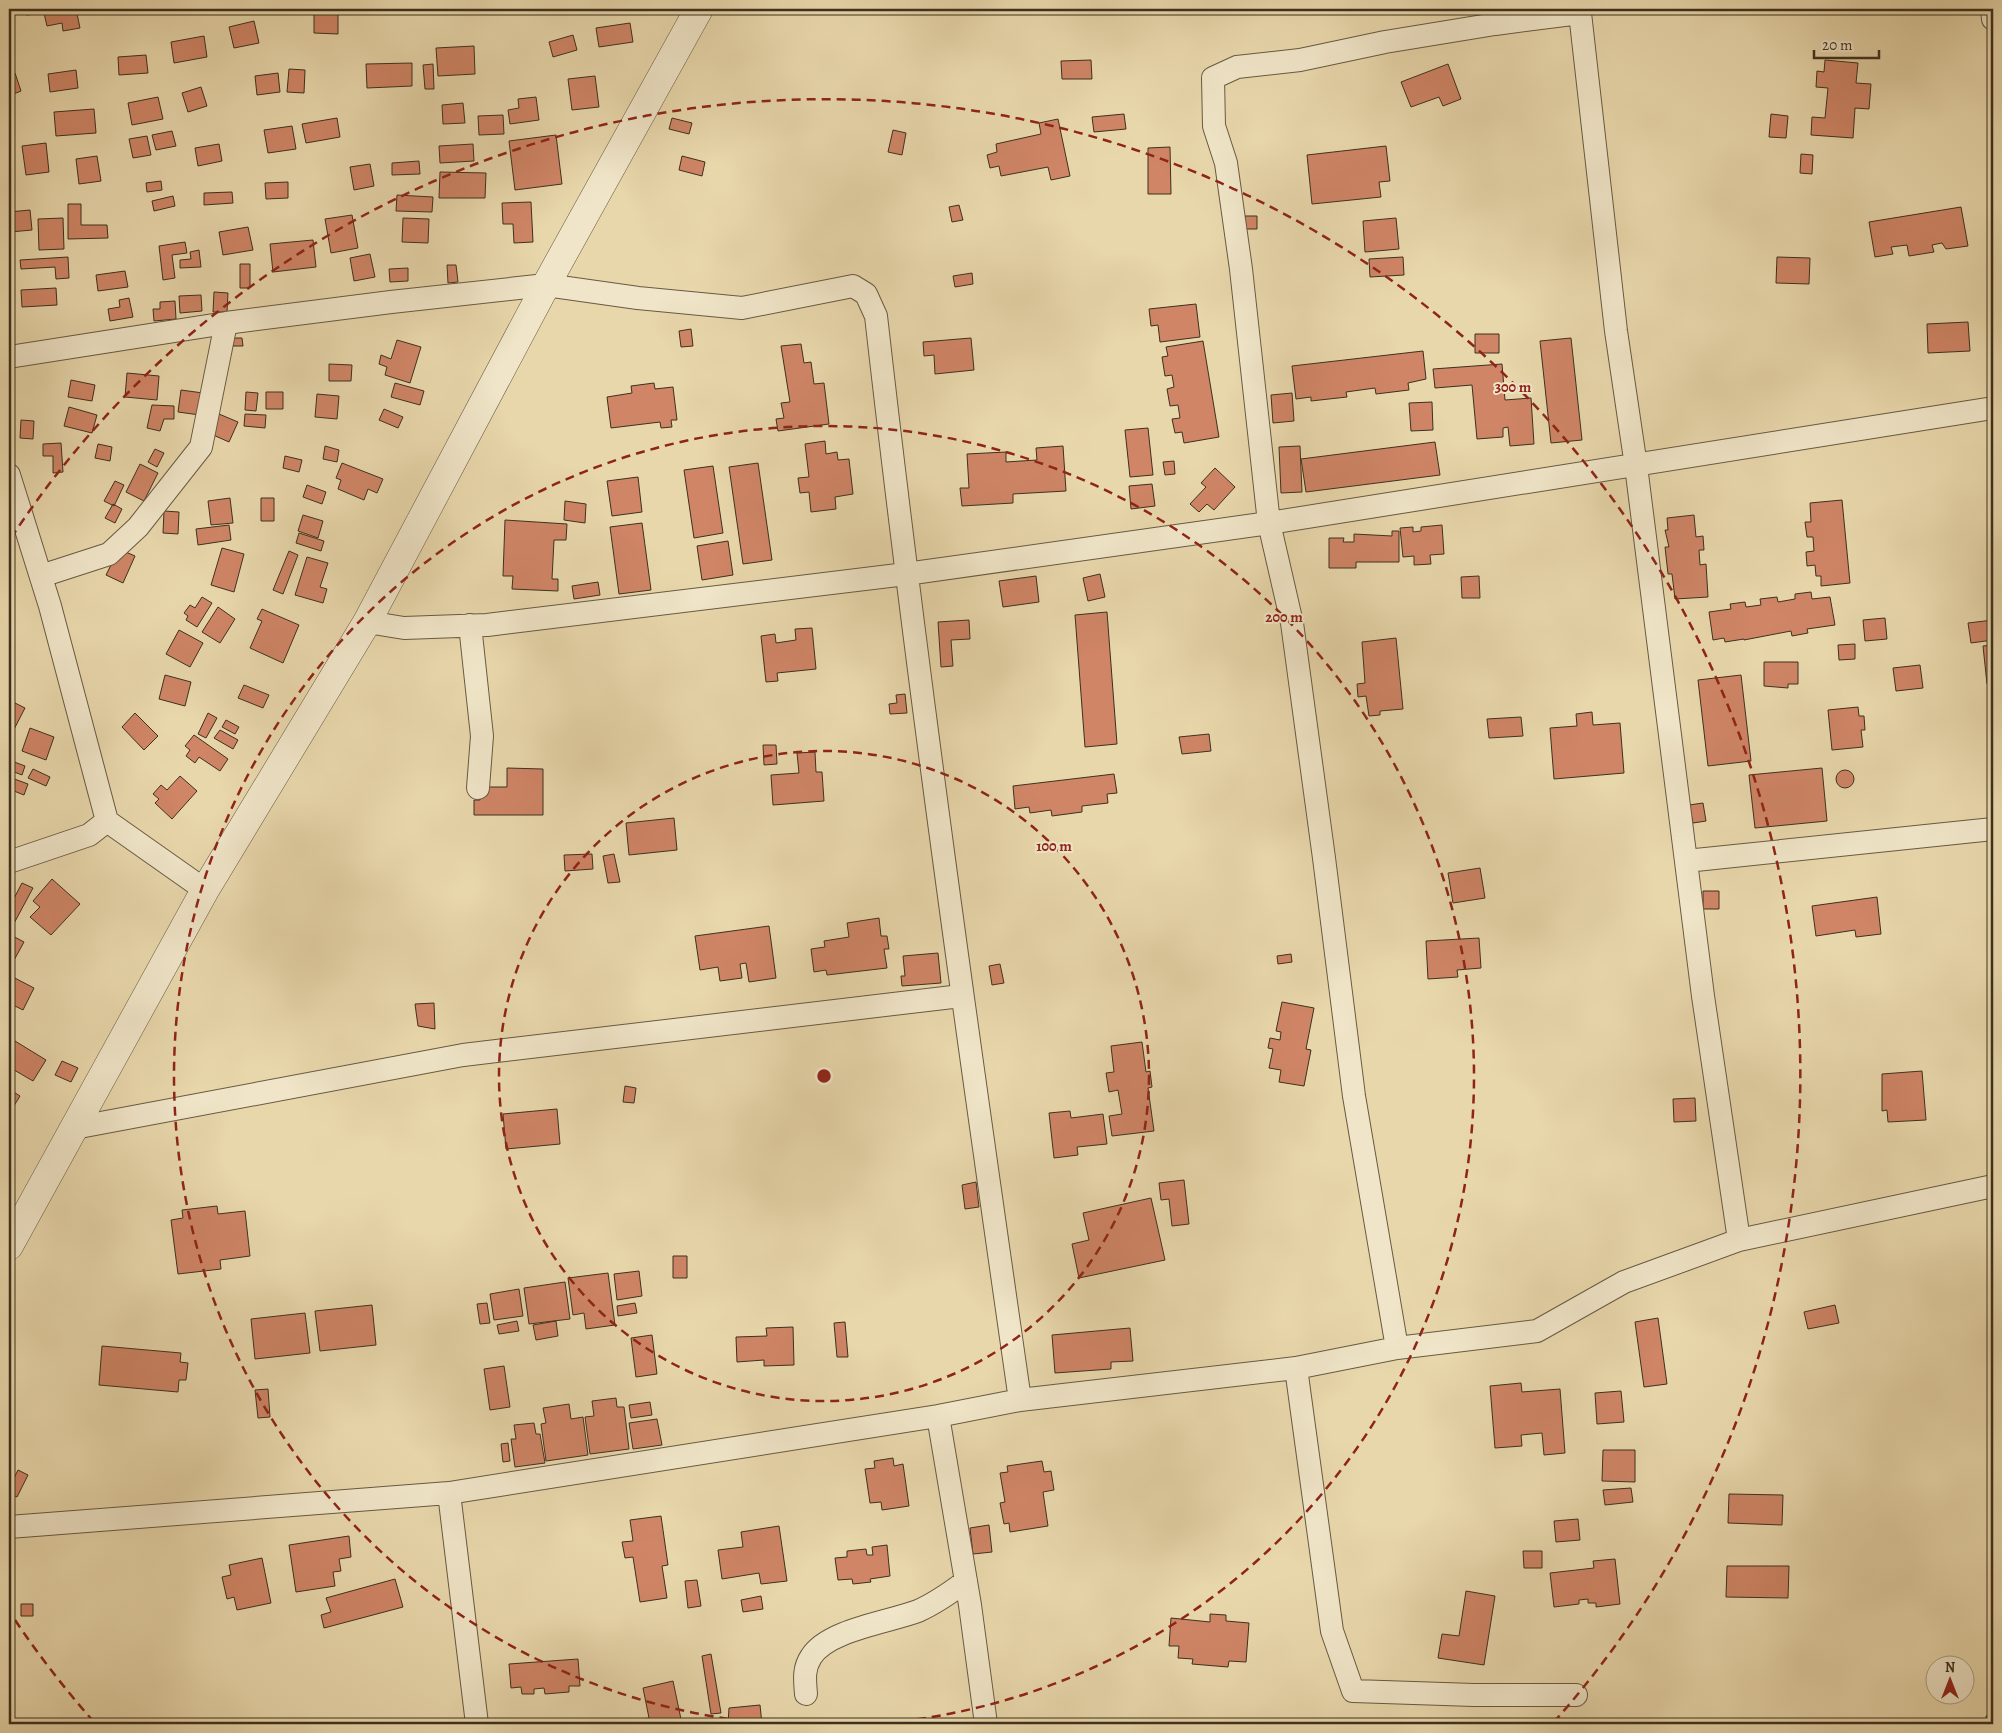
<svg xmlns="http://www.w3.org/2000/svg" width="2002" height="1733" viewBox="0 0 2002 1733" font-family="Alegreya,serif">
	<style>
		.building { fill: #cf8566; stroke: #3d301f }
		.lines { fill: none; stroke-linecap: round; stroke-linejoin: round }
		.minor-casing { stroke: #685a42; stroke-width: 24 }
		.tertiary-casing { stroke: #685a42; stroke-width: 29 }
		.minor { stroke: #f0e5c8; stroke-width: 22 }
		.tertiary { stroke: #f0e5c8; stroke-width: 28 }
		.ring { fill: none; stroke: #8f2418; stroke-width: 2.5; stroke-dasharray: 9 6 }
		.centre { fill: #8f2418; stroke: #f0e5c8; stroke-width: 2.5 }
		.ring-label { font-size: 15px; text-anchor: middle; font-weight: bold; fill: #8f2418; stroke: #f0e5c8; stroke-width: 4; stroke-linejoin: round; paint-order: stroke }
	</style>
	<rect width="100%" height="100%" fill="#e8d7ab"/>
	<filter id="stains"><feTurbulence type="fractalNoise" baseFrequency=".004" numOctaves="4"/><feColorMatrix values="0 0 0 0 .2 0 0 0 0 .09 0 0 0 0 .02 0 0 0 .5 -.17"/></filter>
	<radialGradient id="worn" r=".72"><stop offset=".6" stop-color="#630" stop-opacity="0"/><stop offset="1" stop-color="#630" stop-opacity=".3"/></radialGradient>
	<!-- building -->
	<path class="building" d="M25,9H36L37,14L26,15Z
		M43,9H76L80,28L63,31L62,23L47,26Z
		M314,9H338V34L314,33Z
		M1314,9H1340L1314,12Z
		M254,21L259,43L234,48L229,27Z
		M630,23L633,42L599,47L596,28Z
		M573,35L577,50L553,57L549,42Z
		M204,36L207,57L174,63L171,42Z
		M474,46L475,74L438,76L436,48Z
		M146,55L148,73L119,75L118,57Z
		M1091,60L1092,79H1062L1061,61Z
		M1825,60L1858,63L1856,83L1871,84L1869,109L1855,108L1853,138L1811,135L1812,117L1825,118L1828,88L1816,87L1817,71L1824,72Z
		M412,63V86L367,88L366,64Z
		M433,64L434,89H425L423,65Z
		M1448,64L1461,99L1443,106L1439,97L1411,107L1401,82Z
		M289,69L305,70L304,93L287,92Z
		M76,70L78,88L50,92L48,74Z
		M15,73L21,91L11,95L9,75Z
		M278,73L280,92L257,95L255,76Z
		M595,76L599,107L572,110L568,79Z
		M201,87L207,106L188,112L182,93Z
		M158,97L163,119L132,125L128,103Z
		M536,97L539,120L510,124L508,110L519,108L518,99Z
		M463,103L465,123L443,124L442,105Z
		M94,109L96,133L56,136L54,112Z
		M1124,114L1126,129L1094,132L1092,117Z
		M1771,114L1788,116L1786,138L1769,137Z
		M503,115L504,134L479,135L478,116Z
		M337,118L340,137L306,143L302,124Z
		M672,118L692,123L689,134L669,129Z
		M1058,119L1070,176L1051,180L1048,167L1001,176L999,166L990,168L987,155L997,152L996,144L1041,134L1039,123Z
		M292,126L296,149L268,153L264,130Z
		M893,130L906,133L902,155L888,152Z
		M172,131L176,146L156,150L152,135Z
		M556,135L562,184L515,190L509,141Z
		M147,136L151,155L133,158L129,139Z
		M46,143L49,172L26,175L22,146Z
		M219,144L222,161L198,166L195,148Z
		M473,144L474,161L440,163L439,146Z
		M1386,146L1390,181L1379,182L1381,197L1312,204L1307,155Z
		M1170,147L1171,194H1148V148Z
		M1801,154L1813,155L1812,174L1800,173Z
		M97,156L101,181L79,184L76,159Z
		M682,156L705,162L702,176L679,170Z
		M419,161L420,174L392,175V163Z
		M370,164L374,186L354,190L350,167Z
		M440,172L486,173L485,198H439Z
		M161,181L162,190L147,192L146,183Z
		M288,182V198L266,199L265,183Z
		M232,192L233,203L204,205V193Z
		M397,195L433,197L432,212L396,211Z
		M173,196L175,206L154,211L152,201Z
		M531,202L533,242L514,243L513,224H503L502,203Z
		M68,204H81V225H107L108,238L68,239Z
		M959,205L963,220L952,222L949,207Z
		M1961,207L1968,246L1946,249L1942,243L1932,245L1934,252L1909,256L1907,245L1891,247L1893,254L1875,257L1869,222Z
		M30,210L32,230L10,232L9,212Z
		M352,215L358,248L331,253L325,219Z
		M1245,216H1257V229H1245Z
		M63,218L64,249L39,250L38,219Z
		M403,218L429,219L428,243L402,242Z
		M1396,218L1399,249L1365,252L1363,221Z
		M248,227L253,250L223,255L219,232Z
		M313,240L316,267L273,272L270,244Z
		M185,242L187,253L172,255L175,278L163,280L159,246Z
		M199,250L201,267L180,268V260L191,259L190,252Z
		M370,254L375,277L354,281L350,258Z
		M68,257L69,278L56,279L55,267L21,269L20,260Z
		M1403,257L1404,275L1370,277L1369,259Z
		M1777,257L1810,258L1809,284L1776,283Z
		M240,264H250V288H240Z
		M447,265H456L458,282L448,283Z
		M408,268V281L390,282L389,269Z
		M125,271L128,287L98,291L96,275Z
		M972,273L973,284L955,287L953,276Z
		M56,288L57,305L22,307L21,290Z
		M214,292L228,293L227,312H213Z
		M201,295L202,311L180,313L179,296Z
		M129,298L133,317L110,321L108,309L120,307L119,300Z
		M175,301L176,319L154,321L153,309H160V302Z
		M1196,304L1200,337L1160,342L1158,325L1151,326L1149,309Z
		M1968,322L1970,351L1928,353L1927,324Z
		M691,329L693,346L681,347L679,331Z
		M1475,334H1499V353H1475Z
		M233,338H242L243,346H233Z
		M971,338L974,370L935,374L934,355L924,356L923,342Z
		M1571,338L1582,440L1551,443L1540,341Z
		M397,340L421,347L410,383L385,375L387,367L379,364L381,355L391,359Z
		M1203,341L1219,437L1184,443L1182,432L1175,433L1172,419L1180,418L1178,405L1170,406L1167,389L1174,387L1172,375L1165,376L1162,357L1168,356L1166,347Z
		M801,344L804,363L811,362L814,384L824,383L829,424L778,431L776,419L784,418L781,403L790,402L781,346Z
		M1423,351L1426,379L1408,383L1409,390L1376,394L1375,388L1346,392L1347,397L1311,401V397L1296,399L1292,366Z
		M329,364L352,365L351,381H329Z
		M1502,364L1505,400L1531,398L1534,444L1510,446L1508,427L1503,428V437L1477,439L1472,385L1435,388L1433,369Z
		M127,373L159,376L157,400L125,397Z
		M71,380L95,385L92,401L68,397Z
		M395,383L424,391L420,405L391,397Z
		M654,383L655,389L673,387L677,420H671L672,427L661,428L660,422L611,428L607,397L632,393L631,386Z
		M181,390L203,393L200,415L178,412Z
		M246,392L258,393L256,411L245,410Z
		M266,392H283V409H266Z
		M1292,393L1294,421L1273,423L1271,395Z
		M317,394L339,396L337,419L315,417Z
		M1432,402L1433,430L1411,431L1409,403Z
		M152,405L174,406V419H164L160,431L147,428Z
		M69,407L97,415L92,433L64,426Z
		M384,409L403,417L398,428L379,420Z
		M219,414L238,422L229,442L211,434Z
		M245,414L266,415L265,428L244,426Z
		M21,420L34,421L33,439L20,438Z
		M1148,428L1153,475L1130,477L1125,430Z
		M825,441L826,454L837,452L838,460L849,459L853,494L835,497L836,509L811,512L809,492L800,493L798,478L809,477L805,444Z
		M1435,442L1440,475L1306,492L1301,459Z
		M61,443L63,472L53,473V456H43V444Z
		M98,444L112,447L110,461L95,458Z
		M325,446L339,450L337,462L323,459Z
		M1063,446L1066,491L1013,494V503L962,506L960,488H969L967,454L1006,452V462L1037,460L1036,448Z
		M1300,446L1302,492L1281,493L1279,447Z
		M155,449L164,453L157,467L148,462Z
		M285,456L302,460L299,472L283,468Z
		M1174,461L1175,474L1165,475L1163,462Z
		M342,463L383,479L377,493L368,489L364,500L338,489L341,480L336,478Z
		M758,463L772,560L743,564L729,467Z
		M140,464L158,473L144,501L126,492Z
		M713,466L723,533L694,538L684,470Z
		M1215,468L1235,487L1214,510L1207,504L1199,512L1190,504L1206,487L1201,483Z
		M638,477L642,512L612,516L607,481Z
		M115,481L124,485L114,506L104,501Z
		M1152,484L1155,506L1131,509L1129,486Z
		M307,485L326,492L322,504L303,497Z
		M230,498L233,523L211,525L208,501Z
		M261,498H274V521H261Z
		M1842,500L1850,583L1821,586V576H1816L1815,565L1807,566L1806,552L1814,551L1813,537H1807L1805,522H1811L1810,503Z
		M565,501L586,504L585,523L564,520Z
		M113,504L122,509L115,523L105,518Z
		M164,511L179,512L178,534L163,533Z
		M303,515L323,521L318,538L298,531Z
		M1694,515L1696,537L1703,536L1704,550H1699L1700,565L1706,564L1708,597L1675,599L1672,574H1668L1665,547H1669L1665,530H1668L1667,518Z
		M505,520L567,524L566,540H554L552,579H558V591L512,589L513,576H503Z
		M642,523L651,590L619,594L610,527Z
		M229,525L231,540L198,545L196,529Z
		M1442,525L1444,554L1430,555L1431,564L1414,565V556L1403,557L1400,528L1413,527V532L1421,531V527Z
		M1392,531H1399V562H1356V568H1329V538H1344L1343,542H1354V534L1392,536Z
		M299,533L324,541L321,551L296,543Z
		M728,541L733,575L702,580L697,546Z
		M222,548L244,554L234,592L211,585Z
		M119,549L135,556L123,583L106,575Z
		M289,551L298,555L283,594L273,590Z
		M307,557L328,563L320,587L327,589L323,603L295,595Z
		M1100,574L1105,597L1088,601L1083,578Z
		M1036,576L1039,602L1003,607L999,581Z
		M1479,576L1480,598H1462L1461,577Z
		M598,582L600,595L574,599L572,586Z
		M1811,592L1812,599L1830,597L1835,625L1807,629L1808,633L1792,636L1791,631L1744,640V639L1725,642L1724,638L1713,640L1709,612L1731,609L1730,604L1745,602L1746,607L1761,605L1760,599L1777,597L1778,602L1795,599V594Z
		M202,597L212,603L197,627L186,620L188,616L184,613L190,605L195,608Z
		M218,607L235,619L220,643L202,632Z
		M262,609L299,625L283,663L250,648L262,621L257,619Z
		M1107,612L1117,744L1085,747L1075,615Z
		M1885,618L1887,639L1865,641L1863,620Z
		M969,620L970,639L951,640L953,666L941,667L938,622Z
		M1993,620V640L1971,643L1968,623Z
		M812,628L816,669L777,673L778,681L766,682L761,636L775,634L776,643L796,640L795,629Z
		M179,630L203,643L190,667L166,654Z
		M1396,638L1403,709L1380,711V715L1369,716L1366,696L1358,697L1357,684L1365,683L1362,642Z
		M1855,644V659L1839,660L1838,645Z
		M1993,645V683L1987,684L1983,646Z
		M1764,662H1798V684H1788V688L1764,686Z
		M1920,665L1923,688L1896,691L1893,668Z
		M165,675L191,682L185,706L159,699Z
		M1741,675L1751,761L1708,766L1698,680Z
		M244,685L269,695L263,708L238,698Z
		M905,694L907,713L890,714L889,704L897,703L896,695Z
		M9,700L25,708L9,739Z
		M1858,707L1859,716H1864L1865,730H1861L1863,747L1832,750L1828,710Z
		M1592,712L1593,725L1620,723L1624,773L1554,779L1550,728L1577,726L1576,714Z
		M135,713L158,736L144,750L122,727Z
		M208,713L217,718L206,738L198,734Z
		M1521,717L1523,736L1489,738L1487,719Z
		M226,720L239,727L235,734L222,727Z
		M30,728L54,737L46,760L22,751Z
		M220,730L238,740L233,749L214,738Z
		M1209,734L1211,751L1182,754L1179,737Z
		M194,735L228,759L220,771L199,757L195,763L186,756L190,750L185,746Z
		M763,745H776L777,764L764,765Z
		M815,752L816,772H822L824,801L773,805L771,775L799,773L797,753Z
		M9,760L25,766L22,775L9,770Z
		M507,768L543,769V815H474V800H480V787H507Z
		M1822,768L1827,821L1755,828L1749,775Z
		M33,769L50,777L46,786L28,778Z
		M1836 779a9 9 0 1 1 18 0a9 9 0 1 1-18 0Z
		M1114,774L1117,793L1107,794L1108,803L1082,806V812L1052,816L1051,810L1030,813L1029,807L1015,809L1013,786Z
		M180,776L197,791L172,819L155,803L159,799L153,794L161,785L167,790Z
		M9,777L28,784L24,795L9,789Z
		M1703,803L1706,821L1693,823L1689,805Z
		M674,818L677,850L629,855L626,823Z
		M592,854L593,869L565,871L564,855Z
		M614,854L620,882L608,883L603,856Z
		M1480,868L1485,898L1453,903L1448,873Z
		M52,879L80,904L51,935L30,917L40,907L33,901Z
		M22,883L33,888L12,927L9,925V908Z
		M1703,891H1719V909H1703Z
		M1877,897L1881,934L1856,937L1855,930L1816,936L1812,906Z
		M879,918L881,936H887L889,949H884L887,968L827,975L826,970L814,972L811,949L825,947L824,941L849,937L847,923Z
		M769,926L776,978L749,982L746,963L740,964L742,978L720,981L718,967L700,970L695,936Z
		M9,934L24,942L13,962L9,960Z
		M1479,938L1481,968L1457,970L1458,977L1428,979L1426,941Z
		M938,953L941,983L902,986L901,976H905L903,956Z
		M1291,954L1292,962L1278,964L1277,956Z
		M1000,964L1004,983L992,985L989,966Z
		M9,975L34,988L23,1010L9,1003Z
		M1282,1002L1314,1008L1306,1049L1311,1050L1304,1086L1279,1082L1281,1070L1269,1068L1273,1049L1268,1048L1270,1038L1280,1040L1281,1032L1276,1031Z
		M434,1003L435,1029L418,1026L415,1004Z
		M15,1041L46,1060L33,1081L9,1067L13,1057L9,1055V1051Z
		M1142,1042L1146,1072L1150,1071L1152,1087L1148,1088L1154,1131L1112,1136L1109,1116L1122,1114L1118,1090L1109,1092L1106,1073L1114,1072L1111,1046Z
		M62,1061L78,1068L71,1082L55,1075Z
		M1922,1071L1926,1120L1888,1122L1887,1110L1882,1111V1074Z
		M625,1086L636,1088L634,1103L623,1102Z
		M9,1089L20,1096L9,1114Z
		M1695,1098L1696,1121L1674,1122L1673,1099Z
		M557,1109L560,1144L506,1149L503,1114Z
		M1070,1111L1071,1118L1103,1114L1107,1144L1077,1147L1078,1155L1054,1158L1049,1113Z
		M1184,1180L1189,1224L1172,1226L1169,1199L1161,1200L1159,1183Z
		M976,1182L979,1207L965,1209L962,1185Z
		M1151,1198L1165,1260L1079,1278L1072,1244L1089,1240L1083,1213Z
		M217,1206L218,1214L245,1211L250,1256L220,1260L221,1269L178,1274L171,1220L183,1218L182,1210Z
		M673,1256H687V1278H673Z
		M639,1271L642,1296L617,1300L614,1274Z
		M608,1273L615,1325L586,1329L584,1313L573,1315L568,1278Z
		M565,1282L570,1319L529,1324L524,1288Z
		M519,1289L523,1316L494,1320L490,1294Z
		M487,1303L490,1323L480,1324L477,1304Z
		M635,1303L637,1313L618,1316L617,1306Z
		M372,1305L376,1345L320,1351L315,1311Z
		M1835,1305L1839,1323L1808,1329L1804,1312Z
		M305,1313L310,1353L255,1359L251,1319Z
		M1658,1318L1667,1384L1644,1387L1635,1322Z
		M517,1321L519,1331L499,1334L497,1325Z
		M556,1321L558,1336L536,1340L533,1325Z
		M845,1322L848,1357H837L834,1323Z
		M793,1327L794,1365L764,1366V1360L737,1362L736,1337L767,1336L766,1328Z
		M1130,1328L1133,1361L1111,1362V1369L1055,1373L1052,1335Z
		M652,1335L657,1374L636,1377L631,1338Z
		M102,1346L181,1353L180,1362L188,1363L186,1380H179L178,1392L99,1385Z
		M504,1366L510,1407L490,1410L484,1369Z
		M1521,1383L1522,1392L1560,1389L1565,1453L1544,1455L1542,1433L1521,1435L1522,1446L1495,1448L1490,1386Z
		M268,1389L270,1417L258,1418L255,1390Z
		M1621,1391L1624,1422L1597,1424L1595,1393Z
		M616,1398L617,1407H624L629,1449L590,1454L585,1417L594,1416L592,1401Z
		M650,1402L652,1415L631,1418L629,1405Z
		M569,1404L571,1419L583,1417L588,1455L546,1461L541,1424L546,1423L543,1408Z
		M657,1419L662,1445L633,1449L629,1423Z
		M534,1423L536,1434H540L545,1463L515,1467L511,1439H516L514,1425Z
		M508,1443L510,1461L503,1462L501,1444Z
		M1603,1450H1635V1482L1602,1481Z
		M893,1458L894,1466L903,1464L909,1506L882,1510L881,1502L870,1503L865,1469L875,1468L874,1461Z
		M1042,1461L1044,1472L1051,1471L1054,1490L1043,1492L1048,1526L1010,1532L1009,1523L1004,1524L1000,1503L1005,1502L1000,1473L1008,1472L1007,1466Z
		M18,1470L28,1475L17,1497L9,1493V1488Z
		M1631,1488L1633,1502L1605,1505L1603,1490Z
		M1729,1494L1783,1495L1782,1525L1728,1523Z
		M661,1516L668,1565L662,1566L667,1598L640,1602L633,1557L625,1558L622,1542L633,1541L630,1520Z
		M1578,1519L1580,1540L1556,1542L1554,1521Z
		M989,1525L992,1552L973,1554L970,1528Z
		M779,1526L787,1581L761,1584L759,1573L722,1579L718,1550L743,1547L741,1532Z
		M349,1536L351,1557L339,1559L341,1571L333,1572L335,1586L296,1592L289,1545Z
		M887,1545L890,1576L870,1579L871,1582L853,1584L852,1579L838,1580L835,1558L847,1557V1551L866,1549L867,1555H873L872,1547Z
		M1523,1551H1542V1568H1524Z
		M262,1558L271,1603L237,1610L234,1597L227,1599L222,1577L231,1575L229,1565Z
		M1615,1559L1620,1604L1596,1607V1603H1588V1599L1579,1600V1604L1554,1607L1550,1573L1594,1568L1593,1561Z
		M1727,1566H1789L1788,1598L1726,1597Z
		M395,1579L403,1607L324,1628L321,1615L331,1612L326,1598Z
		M697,1580L701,1606L688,1608L685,1581Z
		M1466,1591L1495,1596L1484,1665L1438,1658L1442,1634L1459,1636Z
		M761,1596L763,1609L743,1612L741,1600Z
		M21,1604H33V1616H21Z
		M1210,1614L1226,1615V1621L1249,1623L1246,1662L1229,1661L1228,1667L1192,1664L1193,1659L1178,1658L1179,1646H1169L1171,1618L1210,1622Z
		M711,1654L721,1713L711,1714L702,1656Z
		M578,1659L580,1686H569V1692L545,1694L544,1688L534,1689V1694H522L521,1687L511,1688L509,1664Z
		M673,1681L682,1724H644L642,1719L649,1718L643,1688Z
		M760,1705L762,1724H728L729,1708Z
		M1993,1715V1724H1987L1986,1716Z
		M781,1720L782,1724H768V1721Z"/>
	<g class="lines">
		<!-- minor casing -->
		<g class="minor-casing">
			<path id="minor" d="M1992,9L1993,19
				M9,357L226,323L391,302L546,285L638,298L742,308L853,286L866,294L876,316C917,678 968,1039 1020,1400
				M9,475L50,606L107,821L205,890
				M41,576L109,554L138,527L201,447L226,323
				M367,622L404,628L487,625L906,574L1269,523L1993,408
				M470,625L482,736L478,788
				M1686,861L1993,829
				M9,862L89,835L107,821
				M74,1128L463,1055L961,996
				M1397,1348L1354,1096L1324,858L1292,623L1269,523L1241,269L1226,163L1214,126L1213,78L1237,67L1300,60L1385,42L1495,24L1580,13L1616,331L1636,466L1703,996L1739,1240
				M1296,1368L1332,1631L1353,1691L1474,1695H1576
				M938,1416L970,1605L986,1724
				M449,1493L477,1724
				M9,1527L449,1493L938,1416L1020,1400L1296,1368L1397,1348L1537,1331L1624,1282L1739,1240L1993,1186
				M806,1694C805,1681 803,1669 811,1657C827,1630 889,1622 918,1611C936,1603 950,1593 966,1581"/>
		</g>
		<!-- tertiary casing -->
		<g class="tertiary-casing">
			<path id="tertiary" d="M9,1246L205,890L367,622L546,285L699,9"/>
		</g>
		<!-- minor -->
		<use href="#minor" class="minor"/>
		<!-- tertiary -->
		<use href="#tertiary" class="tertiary"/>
	</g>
	<!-- distance rings -->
	<g class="ring">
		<circle cx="824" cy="1076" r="325"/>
		<path d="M773 1724A650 650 0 1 1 875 1724"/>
		<path d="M94 1722A975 975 0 0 1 11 1614M11 538A975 975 0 1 1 1554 1722"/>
	</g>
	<circle cx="824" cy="1076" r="8" class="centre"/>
	<g class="ring-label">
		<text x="1513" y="392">300 m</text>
		<text x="1284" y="622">200 m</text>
		<text x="1054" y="851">100 m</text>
	</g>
	<!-- margin -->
	<rect width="2002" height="1733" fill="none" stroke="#e8d7ab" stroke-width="30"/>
	<rect x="10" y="10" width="1982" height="1713" fill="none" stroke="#3d301f" stroke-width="2.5"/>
	<rect x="15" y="15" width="1972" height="1703" fill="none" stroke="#3d301f"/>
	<!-- north arrow -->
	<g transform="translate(1950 1680)"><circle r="24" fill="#f0e5c8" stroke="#a89d84"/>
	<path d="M0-4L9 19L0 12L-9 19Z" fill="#8f2418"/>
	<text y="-8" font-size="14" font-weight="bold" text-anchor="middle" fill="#3d301f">N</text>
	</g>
	<!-- scale -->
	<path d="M1814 50v8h65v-8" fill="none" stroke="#3d301f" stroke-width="2.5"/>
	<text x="1822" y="50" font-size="15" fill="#3d301f" stroke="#f0e5c8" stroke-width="4" paint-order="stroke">20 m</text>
	<rect width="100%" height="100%" filter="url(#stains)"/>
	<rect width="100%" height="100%" fill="url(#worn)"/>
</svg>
